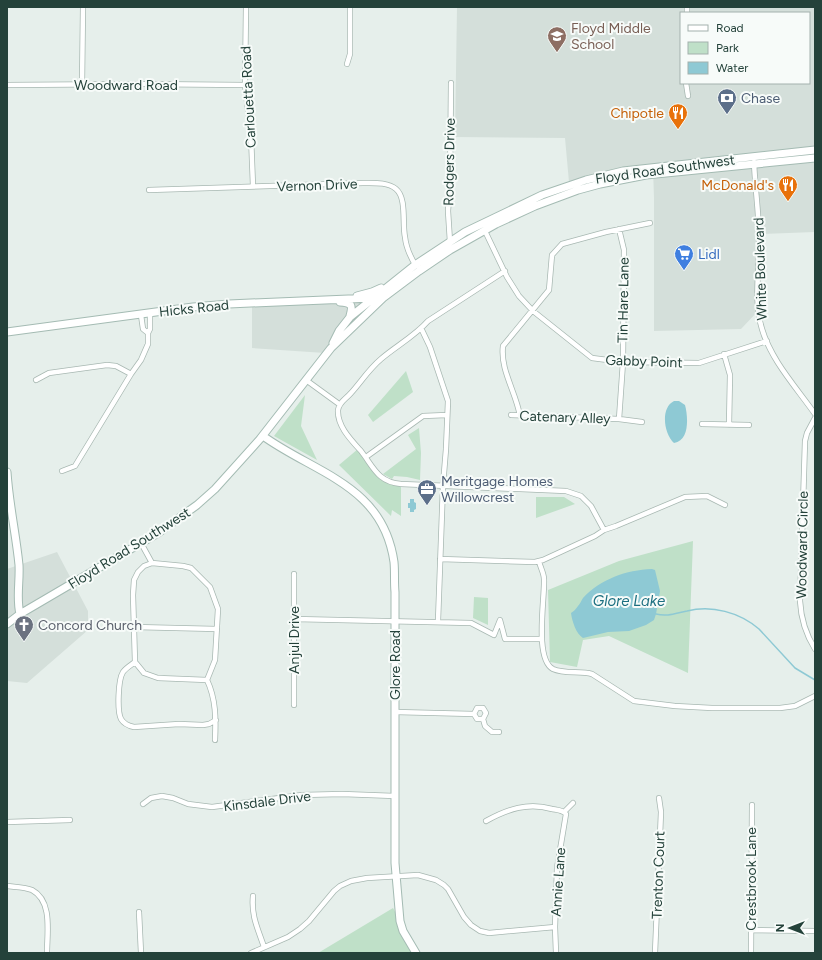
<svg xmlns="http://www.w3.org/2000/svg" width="822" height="960" viewBox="0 0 822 960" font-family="Figtree,sans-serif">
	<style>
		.built { fill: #d4dfda; fill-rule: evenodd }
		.green { fill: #bfe0c8 }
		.water { fill: #8ec9d4 }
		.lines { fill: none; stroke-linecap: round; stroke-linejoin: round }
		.stream { stroke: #8ec9d4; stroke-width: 1.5 }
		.street-casing { stroke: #a8b8b2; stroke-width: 6 }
		.secondary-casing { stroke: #a4bbb3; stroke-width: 9 }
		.street { stroke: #fff; stroke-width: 4.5 }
		.secondary { stroke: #fff; stroke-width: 7 }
		.labels { text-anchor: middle; stroke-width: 4; stroke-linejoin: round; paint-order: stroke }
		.education-label { font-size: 14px; fill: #785e54; stroke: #f7fbf9; text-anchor: start }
		.street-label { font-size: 14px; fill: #24423a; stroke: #f7fbf9 }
		.service-label { font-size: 14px; fill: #4e5e75; stroke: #f7fbf9; text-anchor: start }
		.food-label { font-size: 14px; fill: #c56008; stroke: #f7fbf9; text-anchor: end }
		.shop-label { font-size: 14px; fill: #366cbe; stroke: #f7fbf9; text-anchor: start }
		.worship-label { font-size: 14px; fill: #5b616d; stroke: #f7fbf9; text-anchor: start }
		.water-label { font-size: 15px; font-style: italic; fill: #1c6f80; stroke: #f7fbf9 }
	</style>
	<rect width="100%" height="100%" fill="#e6efeb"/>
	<!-- built -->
	<path class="built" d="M457,7H815V232L762,234L759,310L741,329L654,331V198L653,168L602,175L569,182L565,138L455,137ZM681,13H809V83H681Z
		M252,301H373L325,353L252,348Z
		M57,552L88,611V630L27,683L7,681V569Z"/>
	<!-- green -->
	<path class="green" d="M406,371L413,392L373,422L368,415Z
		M305,395L301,426L317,460L274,436Z
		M419,428L421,453L420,480L407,477L394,476L392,479L383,474L416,449L408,435Z
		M358,449L376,471L393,484H401V516L392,510L391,516L339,465Z
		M536,497H564L575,504L536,518Z
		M693,541L688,673L609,636L583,640L577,667L550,662L548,590L619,561Z
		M474,597L488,598V625L473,618Z
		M393,908L417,953H318Z"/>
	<!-- water -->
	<path class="water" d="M674,401H679L685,405C688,416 690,441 674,443C664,434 660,408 674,401Z
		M410,499H414V502L416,503V509L414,510V512H410V508H408V503H410Z
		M652,569L655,570L660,591L656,614L654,620L646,625L629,631L608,632L583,638C576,634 572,621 571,613C574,611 576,609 578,606C580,604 581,601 583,598C601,579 626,570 652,569Z"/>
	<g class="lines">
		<!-- stream -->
		<path class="stream" d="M656,614C668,617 676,613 687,611C712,605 739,612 759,629L795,668L815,680"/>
		<!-- street casing -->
		<g class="street-casing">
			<path id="street" d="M246,7L245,85L251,136L253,186
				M687,13V7
				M347,64L350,54V7
				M686,83L688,96
				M7,85L140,84L245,85
				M82,85L83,7
				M754,162C755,188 759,213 759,238C760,268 753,300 762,329C771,360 796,387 815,414
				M149,190L363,183C374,183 388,182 396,189C407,198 402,224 405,237C406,247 411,258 416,266
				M619,229L624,250L623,362L619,419
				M485,231L507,277L519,296L533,311L592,358L623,362L699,363L767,341
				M450,242L448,211L450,184L451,83
				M505,271L428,321C415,336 396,346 381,359C369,369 361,382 351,393C346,399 339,402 338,410C337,426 351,440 361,451C374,468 378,482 401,484L566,491L581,496L591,506L604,530
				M141,315L143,329L148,333
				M421,328L430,347L448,401L446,449L443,485L438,621
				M724,354L730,375L729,425
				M36,380L49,373L107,365L116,366L131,374
				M306,380L339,404
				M511,415L619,419L642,422
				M520,416C516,392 500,370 503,346L549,290L552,255L562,244L606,232L650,223
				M815,418L807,433L805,441L800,601C801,619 805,633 815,649
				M702,424L749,425
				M366,457L423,416L447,415
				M62,471L75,466L131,374L141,360L148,344V333L150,329V313
				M141,543L152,563
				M440,559L535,562L543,560L595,536L604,530L616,526L685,497L707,496L725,505
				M539,561C540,567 544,573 544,579C545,598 534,659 553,669C564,674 580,671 592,674L634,701L675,706L712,708H780L795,706L815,696
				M152,563L183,566L191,568L210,587L218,609L215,660L207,680L158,678L144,673L135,662L133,595L134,580L138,572L144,566Z
				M294,619L471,623L494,635L500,620L505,639H542
				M134,627L217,629
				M135,662C131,665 126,668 123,672C118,680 117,711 121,719C124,724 129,726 134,727L179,724L203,725L209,724L216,720
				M207,680C216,699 216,719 215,740
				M294,705V574
				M395,712L474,714
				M474,714L477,708H483L486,713L483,719L485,726L492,732H499
				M474,714L477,719H483
				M143,804L151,798L162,796L173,798L188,804L212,807L302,795L342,794L395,796
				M564,812L573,803
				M486,821C508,809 528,802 552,809C557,810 563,810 566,814L557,868L555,927L556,953
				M7,822L70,820
				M7,886C14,887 25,887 32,890C53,901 47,933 47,953
				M253,896C251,916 258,929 264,947
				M139,912L141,953
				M751,930L815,931
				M251,953L288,937L300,929L309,921L334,891L340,886L351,881L367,878L418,875L436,880L444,885L448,889L464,917L471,925L480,931L489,933L555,927
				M655,953L661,812L659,798
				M751,953L752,805"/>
		</g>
		<!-- secondary casing -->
		<g class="secondary-casing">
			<path id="secondary" d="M357,296L372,292L381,288
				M340,302C352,303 353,305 350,316
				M7,332L193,307L229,304L372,298
				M333,343L339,331L350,317L415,265L465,232L542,195L586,180L623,171L815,150
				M263,436C316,474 383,485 394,562C395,572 394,582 395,592V863L400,921L403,931L416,953
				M7,472C9,504 16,534 19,565C20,582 16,598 20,614
				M7,624L20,614L158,533L197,505L215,489L260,439L331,348L383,298L419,271L450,250L496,224L535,206L578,190L600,184L646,175L815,158"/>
		</g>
		<!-- street -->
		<use href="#street" class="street"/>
		<!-- secondary -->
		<use href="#secondary" class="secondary"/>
	</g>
	<!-- icons -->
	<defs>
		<g id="school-pin" transform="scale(1)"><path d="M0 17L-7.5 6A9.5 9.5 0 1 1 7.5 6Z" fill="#8d6e63" stroke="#f7fbf9"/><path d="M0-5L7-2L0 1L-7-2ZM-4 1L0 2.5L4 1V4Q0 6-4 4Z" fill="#fff"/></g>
		<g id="bank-pin" transform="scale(1)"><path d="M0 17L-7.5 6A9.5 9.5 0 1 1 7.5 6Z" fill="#5c6f8a" stroke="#f7fbf9"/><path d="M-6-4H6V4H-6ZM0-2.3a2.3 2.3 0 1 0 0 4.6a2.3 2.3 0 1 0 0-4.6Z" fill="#fff"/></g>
		<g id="restaurant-pin" transform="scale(1)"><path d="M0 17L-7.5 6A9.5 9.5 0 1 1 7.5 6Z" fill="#e8710a" stroke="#f7fbf9"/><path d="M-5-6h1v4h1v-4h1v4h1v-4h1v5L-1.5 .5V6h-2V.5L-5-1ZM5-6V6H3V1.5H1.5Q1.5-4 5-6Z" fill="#fff"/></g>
		<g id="supermarket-pin" transform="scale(1)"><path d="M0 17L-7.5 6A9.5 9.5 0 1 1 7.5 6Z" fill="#3f7fe0" stroke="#f7fbf9"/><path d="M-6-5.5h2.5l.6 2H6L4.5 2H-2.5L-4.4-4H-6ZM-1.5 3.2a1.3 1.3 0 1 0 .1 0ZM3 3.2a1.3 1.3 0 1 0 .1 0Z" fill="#fff"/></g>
		<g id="office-pin" transform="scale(1)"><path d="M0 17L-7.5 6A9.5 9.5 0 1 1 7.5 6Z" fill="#5c6f8a" stroke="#f7fbf9"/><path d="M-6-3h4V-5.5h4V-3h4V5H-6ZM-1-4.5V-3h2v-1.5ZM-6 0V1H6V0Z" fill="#fff"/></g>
		<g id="church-pin" transform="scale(1)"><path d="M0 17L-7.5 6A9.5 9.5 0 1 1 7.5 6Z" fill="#6b7280" stroke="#f7fbf9"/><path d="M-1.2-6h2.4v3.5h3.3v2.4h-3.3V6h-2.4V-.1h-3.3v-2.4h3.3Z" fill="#fff"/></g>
	</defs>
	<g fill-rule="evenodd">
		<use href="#school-pin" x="557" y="36"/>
		<use href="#bank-pin" x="727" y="98"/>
		<use href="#restaurant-pin" x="678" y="113"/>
		<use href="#restaurant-pin" x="788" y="185"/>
		<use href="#supermarket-pin" x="684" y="254"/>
		<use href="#office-pin" x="427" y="489"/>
		<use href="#church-pin" x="24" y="625"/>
	</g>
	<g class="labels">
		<!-- education labels -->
		<g class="education-label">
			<text x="571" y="33">Floyd Middle<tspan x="571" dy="16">School</tspan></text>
		</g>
		<!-- street labels -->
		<g class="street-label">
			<text x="126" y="90">Woodward Road</text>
			<text transform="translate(248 97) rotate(-93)" y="5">Carlouetta Road</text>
			<text transform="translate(449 162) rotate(-89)" y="5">Rodgers Drive</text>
			<text transform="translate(665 169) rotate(-8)" y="5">Floyd Road Southwest</text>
			<text transform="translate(317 185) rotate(-2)" y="5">Vernon Drive</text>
			<text transform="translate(760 269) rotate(-92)" y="5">White Boulevard</text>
			<text transform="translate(623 300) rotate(-89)" y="5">Tin Hare Lane</text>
			<text transform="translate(194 308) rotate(-6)" y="5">Hicks Road</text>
			<text transform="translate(644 361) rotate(2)" y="5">Gabby Point</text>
			<text transform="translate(565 417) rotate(2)" y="5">Catenary Alley</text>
			<text transform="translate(802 545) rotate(-89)" y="5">Woodward Circle</text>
			<text transform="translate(129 548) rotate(-32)" y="5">Floyd Road Southwest</text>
			<text transform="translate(294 640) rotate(-90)" y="5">Anjul Drive</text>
			<text transform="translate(395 665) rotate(-90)" y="5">Glore Road</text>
			<text transform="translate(267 801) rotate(-7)" y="5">Kinsdale Drive</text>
			<text transform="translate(658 875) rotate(-88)" y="5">Trenton Court</text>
			<text transform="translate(751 879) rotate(-90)" y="5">Crestbrook Lane</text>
			<text transform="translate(558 882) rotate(-86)" y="5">Annie Lane</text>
		</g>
		<!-- service labels -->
		<g class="service-label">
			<text x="741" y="103">Chase</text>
			<text x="441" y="486">Meritgage Homes<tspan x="441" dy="16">Willowcrest</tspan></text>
		</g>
		<!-- food labels -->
		<g class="food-label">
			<text x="664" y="118">Chipotle</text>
			<text x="774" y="190">McDonald's</text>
		</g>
		<!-- shop labels -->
		<g class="shop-label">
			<text x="698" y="259">Lidl</text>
		</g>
		<!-- worship labels -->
		<g class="worship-label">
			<text x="38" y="630">Concord Church</text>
		</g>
		<!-- water labels -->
		<g class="water-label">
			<text x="629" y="606">Glore Lake</text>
		</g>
	</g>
	<!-- border -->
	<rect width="822" height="960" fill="none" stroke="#24423a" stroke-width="16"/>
	<!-- legend -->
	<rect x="680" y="12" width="130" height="72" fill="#f7fbf9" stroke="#a3b1ad"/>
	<rect x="688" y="25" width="20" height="6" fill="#ffffff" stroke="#a3b1ad"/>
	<text x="716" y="32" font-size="12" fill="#24423a">Road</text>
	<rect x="688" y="42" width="20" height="12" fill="#bfe0c8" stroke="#a3b1ad"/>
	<text x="716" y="52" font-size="12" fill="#24423a">Park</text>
	<rect x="688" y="62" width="20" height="12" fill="#8ec9d4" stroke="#a3b1ad"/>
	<text x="716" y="72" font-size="12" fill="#24423a">Water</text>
	<!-- north arrow -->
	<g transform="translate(790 928) rotate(270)" stroke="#f7fbf9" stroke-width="3" paint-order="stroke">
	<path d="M0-3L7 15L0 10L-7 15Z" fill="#24423a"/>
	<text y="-6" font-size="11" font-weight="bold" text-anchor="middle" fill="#24423a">N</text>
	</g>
</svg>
